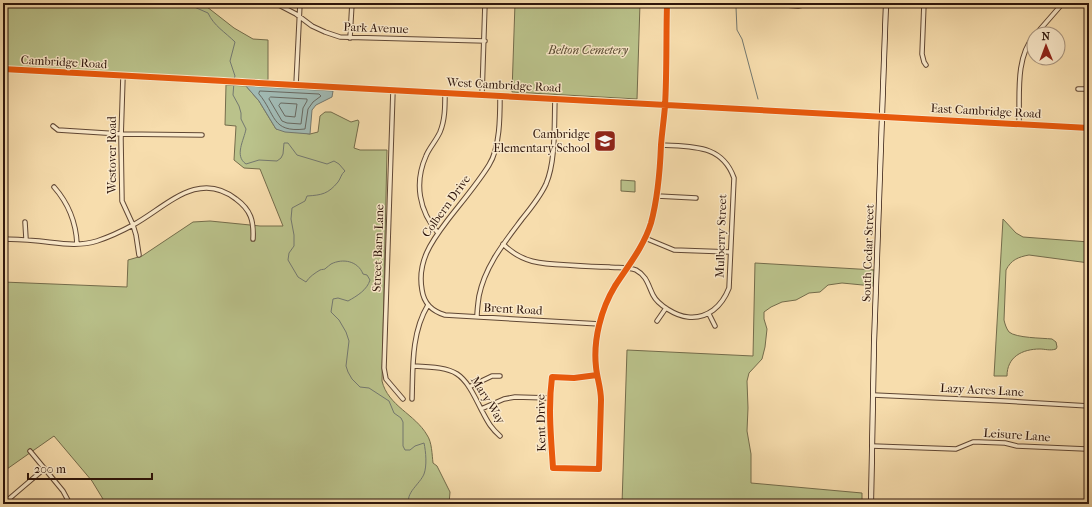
<svg xmlns="http://www.w3.org/2000/svg" width="1092" height="507" viewBox="0 0 1092 507" font-family="'IM FELL French Canon',serif">
	<style>
		.green { fill: #bac28b; stroke: #746c4b }
		.water { fill: #a1bab4; stroke: #737870 }
		.lines { fill: none; stroke-linecap: round; stroke-linejoin: round }
		.shore { stroke: #686860; stroke-width: 1 }
		.stream { stroke: #737870; stroke-width: 1 }
		.street-casing { stroke: #604734; stroke-width: 5.5 }
		.secondary-casing { stroke: #2e150b; stroke-width: 6 }
		.street { stroke: #fae9ca; stroke-width: 3.5 }
		.secondary { stroke: #fae9ca; stroke-width: 4.5 }
		.cycleway-casing { stroke: #fae9ca; stroke-width: 8 }
		.cycleway { stroke: #e8590c; stroke-width: 6 }
		.labels { text-anchor: middle; stroke-width: 3; stroke-linejoin: round; paint-order: stroke }
		.street-label { font-size: 12px; fill: #2e150b; stroke: #fae9ca }
		.park-label { font-size: 12px; font-style: italic; fill: #584931; stroke: #fae9ca }
		.poi-label { font-size: 12px; fill: #2e150b; stroke: #fae9ca; text-anchor: end }
	</style>
	<rect width="100%" height="100%" fill="#f7ddad"/>
	<filter id="stains"><feTurbulence type="fractalNoise" baseFrequency=".005" numOctaves="4"/><feColorMatrix values="0 0 0 0 .2 0 0 0 0 .09 0 0 0 0 .02 0 0 0 .5 -.17"/></filter>
	<radialGradient id="worn" r=".72"><stop offset=".6" stop-color="#630" stop-opacity="0"/><stop offset="1" stop-color="#630" stop-opacity=".3"/></radialGradient>
	<!-- green -->
	<path class="green" d="M3,3H202L234,28L253,39L268,40V80L3,67Z
		M515,3H640L637,99L512,92Z
		M226,85L246,86L259,101L276,129L310,134L318,132L320,116L325,112H331L351,122L358,120L359,122L354,148L360,150H387L382,381C388,406 415,414 427,435C432,442 432,455 433,463L437,466L450,492L449,504H106L92,481L54,436L7,469L3,465V282L127,287L128,260L142,256L193,222L210,221L260,226H283L260,169L244,168L234,160L236,126L225,125Z
		M621,180L635,181V192L621,191Z
		M1003,219L1016,233L1023,237L1089,242V263L1029,255C1018,257 1011,260 1006,270L1004,320C1005,324 1006,328 1009,332C1016,338 1042,338 1052,339L1056,342L1057,347L1056,349C1050,351 1045,349 1040,349C1022,349 1007,357 1007,376H994Z
		M755,263L875,270L873,286L842,283L828,285L820,292L809,293L796,300L782,302L771,307L764,312V319L767,329L765,347L762,359L749,373L747,381L748,408L747,431L751,454V483L862,493V504H622L627,350L753,356Z"/>
	<!-- water -->
	<path class="water" d="M246,86L333,91L332,97L316,105L312,110L310,134L285,132L276,129L259,101Z"/>
	<g class="lines">
		<!-- shore -->
		<path class="shore" d="M260,91L319,94L321,96L313,102L308,109L305,129C271,133 276,114 259,94Z
			M271,97L307,99V101L303,108L301,124L287,123L282,121L269,99Z
			M281,103L297,104L295,117L285,116L279,106Z"/>
		<!-- stream -->
		<path class="stream" d="M185,3L208,13C214,26 225,32 235,42L230,61L235,76L234,79
			M736,7L737,30L742,39L758,99
			M234,82L233,95L239,106L241,113V119L246,129C244,140 234,156 246,164L259,160L277,161L281,158L283,154L284,143H288L297,155L327,164L334,161L339,164L345,171C341,174 341,178 338,182C328,194 322,195 307,196L305,201L292,208L291,219L294,235V246L289,253L288,260L298,277L306,282C309,277 315,273 320,270C322,269 325,270 326,268C328,267 329,265 331,264C343,258 358,261 363,274L367,275L370,280C367,290 357,296 348,301L338,298L333,299L331,312L339,320L346,332L349,341L346,366L348,372L352,379L360,387L369,388L389,401L394,413L401,418L403,422V446L405,450H410L415,446L424,443C426,452 427,466 424,474C420,484 405,493 409,504"/>
		<!-- street casing -->
		<g class="street-casing">
			<path id="street" d="M275,3L296,14L312,26L325,32L340,37L485,41
				M760,3L798,6L814,3
				M924,3L922,54L924,62L926,65
				M1036,34L1063,3
				M350,38L352,3
				M123,76L121,139L122,201L133,225L136,235L139,255
				M296,85L300,3
				M1078,89H1089
				M393,90L384,368L386,379L403,399
				M482,95L485,3
				M500,96C500,116 500,148 489,165C478,183 460,204 447,221C431,242 417,262 422,290C424,304 432,311 445,315L600,324
				M1019,124C1020,96 1015,58 1034,36
				M53,126L58,130L121,134L202,135
				M54,187C69,204 76,222 77,244
				M657,196L696,198
				M25,222L26,239
				M438,233C419,211 414,183 426,156C429,148 436,141 440,132C445,120 445,107 445,93
				M645,238L674,250L730,252
				M3,239C15,239 27,240 39,241C59,243 78,247 97,241C109,237 122,231 133,225C166,207 198,169 236,199C251,210 254,221 253,239
				M503,244C522,263 541,264 567,265C581,266 595,267 609,267C617,268 629,267 636,270C647,276 648,285 653,295C658,305 676,316 688,317C708,319 722,306 729,288L734,178C722,144 692,147 661,145
				M709,314L715,326
				M477,317C477,310 478,303 479,296C485,266 504,243 522,219C531,208 540,197 546,184C556,161 554,124 555,99
				M657,321L666,308
				M413,366C458,368 462,370 482,411C488,422 490,427 500,436
				M597,375L574,378L552,377C548,408 551,437 553,468L599,469L601,400C601,388 597,378 596,367C593,340 601,309 615,286C628,266 644,246 651,223C658,197 660,171 661,145C662,132 664,119 665,106C667,72 666,37 667,3
				M469,387L492,376H500
				M873,395L1005,401L1089,406
				M412,399C413,368 411,333 428,305
				M481,409L504,399L515,397L549,398
				M872,446L956,449L973,442H979L1005,443L1017,446L1086,449L1089,447
				M30,451L63,491L70,504
				M3,504L44,469"/>
		</g>
		<!-- secondary casing -->
		<g class="secondary-casing">
			<path id="secondary" d="M3,69L1089,128
				M871,504L874,343L886,3"/>
		</g>
		<!-- street -->
		<use href="#street" class="street"/>
		<!-- secondary -->
		<use href="#secondary" class="secondary"/>
		<!-- cycleway casing -->
		<g class="cycleway-casing">
			<path id="cycleway" d="M3,69L1089,128
				M597,375L574,378L552,377C548,408 551,437 553,468L599,469L601,400C601,388 597,378 596,367C593,340 601,309 615,286C628,266 644,246 651,223C658,197 660,171 661,145C662,132 664,119 665,106C667,72 666,37 667,3"/>
		</g>
		<!-- cycleway -->
		<use href="#cycleway" class="cycleway"/>
	</g>
	<!-- icons -->
	<defs>
		<g id="school-square" transform="scale(1.15)"><rect x="-9" y="-9" width="18" height="18" rx="4" fill="#8f2418" stroke="#fae9ca"/><path d="M0-5L7-2L0 1L-7-2ZM-4 1L0 2.5L4 1V4Q0 6-4 4Z" fill="#fff"/></g>
	</defs>
	<g fill-rule="evenodd">
		<use href="#school-square" x="605" y="141"/>
	</g>
	<g class="labels">
		<!-- street labels -->
		<g class="street-label">
			<text transform="translate(376 28) rotate(2)" y="4">Park Avenue</text>
			<text transform="translate(64 62) rotate(3)" y="4">Cambridge Road</text>
			<text transform="translate(504 85) rotate(3)" y="4">West Cambridge Road</text>
			<text transform="translate(986 111) rotate(3)" y="4">East Cambridge Road</text>
			<text transform="translate(112 155) rotate(-90)" y="4">Westover Road</text>
			<text transform="translate(446 206) rotate(-54)" y="4">Colbern Drive</text>
			<text transform="translate(721 236) rotate(-88)" y="4">Mulberry Street</text>
			<text transform="translate(378 248) rotate(-88)" y="4">Street Barn Lane</text>
			<text transform="translate(868 253) rotate(-88)" y="4">South Cedar Street</text>
			<text transform="translate(513 309) rotate(3)" y="4">Brent Road</text>
			<text transform="translate(982 390) rotate(3)" y="4">Lazy Acres Lane</text>
			<text transform="translate(488 400) rotate(58)" y="4">Mary Way</text>
			<text transform="translate(541 423) rotate(-91)" y="4">Kent Drive</text>
			<text transform="translate(1017 435) rotate(4)" y="4">Leisure Lane</text>
		</g>
		<!-- park labels -->
		<g class="park-label">
			<text x="588" y="54">Belton Cemetery</text>
		</g>
		<!-- poi labels -->
		<g class="poi-label">
			<text x="590" y="138">Cambridge<tspan x="590" dy="14">Elementary School</tspan></text>
		</g>
	</g>
	<!-- margin -->
	<rect width="1092" height="507" fill="none" stroke="#f7ddad" stroke-width="16"/>
	<rect x="4" y="4" width="1084" height="499" fill="none" stroke="#2e150b" stroke-width="2"/>
	<rect x="8" y="8" width="1076" height="491" fill="none" stroke="#2e150b"/>
	<!-- north arrow -->
	<g transform="translate(1046 46) rotate(359)"><circle r="19" fill="#fae9ca" stroke="#a8947e"/>
	<path d="M0-3L7 15L0 10L-7 15Z" fill="#8f2418"/>
	<text y="-6" font-size="11" font-weight="bold" text-anchor="middle" fill="#2e150b">N</text>
	</g>
	<!-- scale -->
	<path d="M28 473v6h124v-6" fill="none" stroke="#2e150b" stroke-width="2"/>
	<text x="34" y="473" font-size="12" fill="#2e150b" stroke="#fae9ca" stroke-width="3" paint-order="stroke">200 m</text>
	<rect width="100%" height="100%" filter="url(#stains)"/>
	<rect width="100%" height="100%" fill="url(#worn)"/>
</svg>
